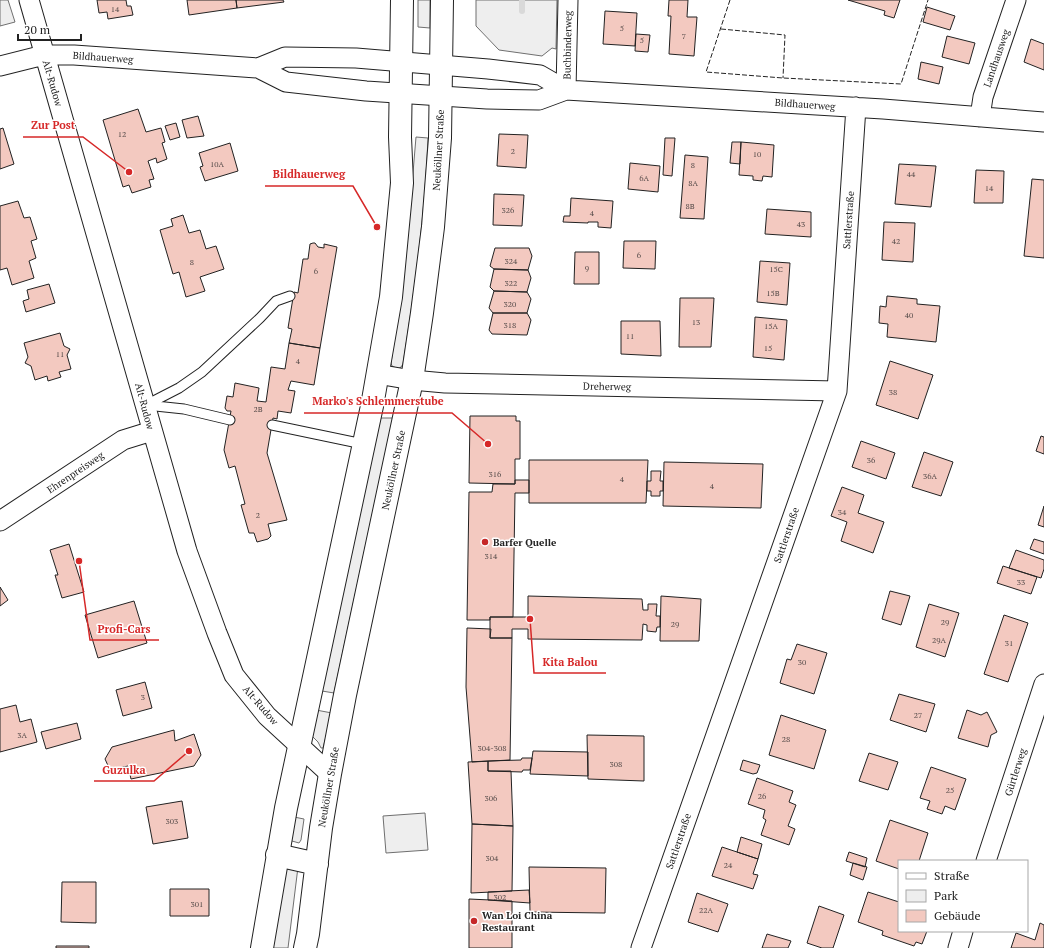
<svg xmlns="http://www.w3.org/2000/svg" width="1044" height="948" viewBox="0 0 1044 948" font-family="'PT Serif',serif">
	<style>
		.green { fill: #eee; stroke: #6f6f6f }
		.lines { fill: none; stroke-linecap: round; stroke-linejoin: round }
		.stream { stroke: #d9d9d9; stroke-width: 6 }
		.building { fill: #f3c9c0; stroke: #222 }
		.service-casing { stroke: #222; stroke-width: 11 }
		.minor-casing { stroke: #222; stroke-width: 21 }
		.secondary-casing { stroke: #222; stroke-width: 24 }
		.service { stroke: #fff; stroke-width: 9 }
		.minor { stroke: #fff; stroke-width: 19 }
		.secondary { stroke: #fff; stroke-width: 22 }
		.fence { stroke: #222; stroke-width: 1; stroke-dasharray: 5 2; stroke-linecap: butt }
		.poi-dot { fill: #c62828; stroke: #fff; stroke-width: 1.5 }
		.labels { text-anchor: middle; stroke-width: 3; stroke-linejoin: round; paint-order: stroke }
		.number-label { font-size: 8px; fill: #564c4a }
		.street-label { font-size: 10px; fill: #222; stroke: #fff }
		.poi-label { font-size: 10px; font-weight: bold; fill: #222; stroke: #fff; text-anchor: start }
		.leader { fill: none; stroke: #d62828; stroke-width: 1.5 }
		.callout-dot { fill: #d62828; stroke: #fff; stroke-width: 1.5 }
		.callout-label { font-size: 11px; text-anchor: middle; font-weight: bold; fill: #d62828; stroke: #fff; stroke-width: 3; stroke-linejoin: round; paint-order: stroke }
	</style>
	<rect width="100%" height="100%" fill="#fff"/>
	<!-- green -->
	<path class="green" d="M0,0H8L15,22L0,26Z
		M418,0H430V28L418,27Z
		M476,0H557L556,49L552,48L542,56L499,50L476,26Z
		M416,137L428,138C425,214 415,288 403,364L401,367L398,369L392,366L391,363L406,256Z
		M380,418H393L334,693L322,691Z
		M316,710L332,713L323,748H321L318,742L311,735Z
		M425,813L428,850L386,853L383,816Z
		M294,817L304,819L301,840L299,843L292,841L290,840Z
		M285,865L298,867L288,948H272Z"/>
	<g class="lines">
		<!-- stream -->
		<path class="stream" d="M522,0V11"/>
	</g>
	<!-- building -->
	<path class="building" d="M97,0H126L127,6H131L133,15L108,19L107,12L99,13Z
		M187,0H236L237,8L189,15Z
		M236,0H283L284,2L237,8Z
		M669,0H688L687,17H697L694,56L669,54L671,16H668Z
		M848,0H900L894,18L884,15L885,11Z
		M927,7L955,16L950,30L923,22Z
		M605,11L637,13L635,46L603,44Z
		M636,34L650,35L648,52L635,51Z
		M947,36L975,43L969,64L942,57Z
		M1031,39L1044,44V70L1024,62Z
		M921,62L943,67L939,84L918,79Z
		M138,109L146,132L161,128L165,142L162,143L167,159L157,163L156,158L148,161L154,179L149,180L151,187L132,193L129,185L123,187L103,120Z
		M198,116L204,136L187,138L182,120Z
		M176,123L180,137L170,140L165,126Z
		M3,128L14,164L0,169V129Z
		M499,134L528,135L526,168L497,166Z
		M665,138H675L672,176L663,175Z
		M732,142H741L740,164L730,163Z
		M741,142L774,145L772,177L763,176L762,181L753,180V176L739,175Z
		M230,143L238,171L205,181L200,167L203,166L199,153Z
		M685,155L708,157L704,219L680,218Z
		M630,163L660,166L658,192L628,189Z
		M899,164L936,166L931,207L895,204Z
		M976,170L1004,171L1003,203H974Z
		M1032,179L1044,180V258L1024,256Z
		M494,194L524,195L522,226L493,225Z
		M571,198L613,201L611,228L598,227V222H588V223L563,222L564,216H570Z
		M18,201L24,218L30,217L37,239L31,241L36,258L29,261L34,278L12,285L7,268L0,270V206Z
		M767,209L811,212V237L765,234Z
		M183,215L189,233L200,230L206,249L216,246L224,269L200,277L205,291L186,297L179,272L173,274L160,230L173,226L171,219Z
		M884,222L915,223L913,262L882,260Z
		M624,241H656L655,269L623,268Z
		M313,243H315L318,247L324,248V244L337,247L320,348L289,343L292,329L288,328L294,292L298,293L303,259H308L310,244Z
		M495,248H529L532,256L528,270L494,269L490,266Z
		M575,252H599V284H574Z
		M760,261L790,263L787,305L757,302Z
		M494,269L528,270L531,278L527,292L494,291L490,287Z
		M49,284L55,303L26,312L23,301L29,299L27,290Z
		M494,291L527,292L531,299L527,313H493L489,308Z
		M887,296L917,299V304L940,306L936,342L887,337L888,324L879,323L880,306L886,307Z
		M680,298H714L711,347H679Z
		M493,313H527L531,320L527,335L492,334L489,330Z
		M755,317L787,320L784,360L753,357Z
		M621,321H660L661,356L621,354Z
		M60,333L64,346L70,349L67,355L71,369L59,372L61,377L48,381L47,376L35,380L31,366L25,363L28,357L24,343Z
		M289,343L320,348L314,385L291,381L288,390L295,391L291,413L278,411L277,419L273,418L267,453L287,520L268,524L271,536L268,539L257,542L254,533H249L241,505L245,504L235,466L229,468L224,450L231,411H227L225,408L227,396L233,397L235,383L259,388L257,401L266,402L271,367L285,369Z
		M890,361L933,375L918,419L876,405Z
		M470,416H516V421H520V459H515V484L469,483Z
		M1041,436L1044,437V454L1036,451Z
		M861,441L895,453L886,479L852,467Z
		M924,452L953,462L941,496L912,487Z
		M529,460H648L646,503H529Z
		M664,462L763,464L761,508L663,506Z
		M651,471H661L660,481H663V491H660V496H651V491H647V481H651Z
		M515,480H529V493H515L513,617H490V620H467L469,492H492L493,484H515Z
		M842,487L864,495L858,513L884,522L873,553L841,541L847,522L831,516Z
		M1044,506V527L1038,525Z
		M1034,539L1044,542V554L1030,549Z
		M69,544L84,592L62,598L55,575H58L50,550Z
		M1016,550L1044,560V569L1041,578L1009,568Z
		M1003,566L1037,577L1031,594L997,583Z
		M0,587L8,600L0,606Z
		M890,591L910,596L901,625L882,619Z
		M528,596L642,599L643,610H648V604H657L656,616H660V627H657L656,632L647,631V625L643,624L642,640L528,639V629H512V638H490V617H528Z
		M661,596L701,599L699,641H660Z
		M134,601L147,643L98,658L85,615Z
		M929,604L959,613L945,657L916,647Z
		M1004,615L1028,623L1008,682L984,674Z
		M467,628L491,629L490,638H512L510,760L472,762L466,687Z
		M797,644L827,653L814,694L780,683L787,659L791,660Z
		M145,682L152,708L123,716L116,690Z
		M899,694L935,704L926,732L890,720Z
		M16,705L20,722L31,719L37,742L0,752V709Z
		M967,710L981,715L987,712L997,732L991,735L988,747L958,738Z
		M781,715L826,730L814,769L769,755Z
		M77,723L81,739L46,749L41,732Z
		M174,730L175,741L194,734L201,755L194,766L131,779L128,766L110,770L105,759L112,747Z
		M587,735L644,736V781L588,779Z
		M533,751L588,752V776L530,774Z
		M869,753L898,762L888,790L859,781Z
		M522,758H532L530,770H523L522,772L488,771V761L521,760Z
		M743,760L760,765L757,773L753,774L740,770Z
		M488,761V771H511L513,826L472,824L468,762Z
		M931,767L966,779L955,810L945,806L942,814L927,809L930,801L920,798Z
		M757,778L793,791L789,802L796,805L788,826L795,829L789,845L761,835L766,820L763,818L765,810L748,804Z
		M182,801L188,838L153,844L146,807Z
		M890,820L928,833L919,861H899V869L876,861Z
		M472,824L513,826L512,891L471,893Z
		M741,837L762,844L758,859L737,852Z
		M722,847L758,859L753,874L758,875L753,889L712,876Z
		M849,852L867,858L865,867L846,861Z
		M853,863L867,867L863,880L850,875Z
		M529,867L606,868L605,913L530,912Z
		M62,882H96V923L61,922Z
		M170,889H209V916H170Z
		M529,890L530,903L488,900V892Z
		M868,892L899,902V931H927L922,944L916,942L914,946L882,935L883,931L858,922Z
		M697,893L728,904L718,932L688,922Z
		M469,899L512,901V948H469Z
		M819,906L844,915L833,948H822L807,943Z
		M1040,923L1044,925V948H1011L1016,933L1035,940Z
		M767,934L791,941L788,948H762Z
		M56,946H89V948H56Z"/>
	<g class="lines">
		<!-- service casing -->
		<g class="service-casing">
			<path id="service" d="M146,405L179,388L202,372L260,318L276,301L290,296
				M146,405L184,409L230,420
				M272,425L363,444"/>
		</g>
		<!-- minor casing -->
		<g class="minor-casing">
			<path id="minor" d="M29,0L187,551L217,633L234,675L267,716L330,774
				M0,66L44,55H74L258,68L286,82L366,91L487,99L539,100L566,90
				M258,68L285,57L356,58L488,69L540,75L566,90L883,109L1044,122
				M566,90L568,0
				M980,117L983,97L1016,0
				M377,374L412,380L445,383L837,391
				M0,521L123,440L152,431
				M986,861L1044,684
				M641,948L837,391L856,107
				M958,948L963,931"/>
		</g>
		<!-- secondary casing -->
		<g class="secondary-casing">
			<path id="secondary" d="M277,855L317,864
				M262,948L286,808L372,406L391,297L402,183L400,137L402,0
				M305,948L308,934L321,828L330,774L345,695L412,380L422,313L433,227L440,138L442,0"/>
		</g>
		<!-- service -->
		<use href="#service" class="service"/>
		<!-- minor -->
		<use href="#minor" class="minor"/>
		<!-- secondary -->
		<use href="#secondary" class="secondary"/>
		<!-- fence -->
		<path class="fence" d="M730,0L706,72L783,78L901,84L928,0
			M721,29L785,35L783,78"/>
	</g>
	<!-- markers -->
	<g class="poi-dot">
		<circle cx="485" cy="542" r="4"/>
		<circle cx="474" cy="921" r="4"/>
	</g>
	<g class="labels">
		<!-- number labels -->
		<g class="number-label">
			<text x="115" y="12">14</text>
			<text x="622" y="31">5</text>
			<text x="684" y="39">7</text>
			<text x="642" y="43">5</text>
			<text x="122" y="137">12</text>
			<text x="513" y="154">2</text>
			<text x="757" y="157">10</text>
			<text x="217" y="167">10A</text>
			<text x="693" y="168">8</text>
			<text x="911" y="177">44</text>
			<text x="644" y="181">6A</text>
			<text x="693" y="186">8A</text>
			<text x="989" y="191">14</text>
			<text x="690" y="209">8B</text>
			<text x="508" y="213">326</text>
			<text x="592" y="216">4</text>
			<text x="801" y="227">43</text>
			<text x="896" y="244">42</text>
			<text x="639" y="258">6</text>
			<text x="511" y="264">324</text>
			<text x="192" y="265">8</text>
			<text x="587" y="271">9</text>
			<text x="776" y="272">15C</text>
			<text x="316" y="274">6</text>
			<text x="511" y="286">322</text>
			<text x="773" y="296">15B</text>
			<text x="510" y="307">320</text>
			<text x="909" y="318">40</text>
			<text x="696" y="325">13</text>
			<text x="510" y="328">318</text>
			<text x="771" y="329">15A</text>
			<text x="630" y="339">11</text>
			<text x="768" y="351">15</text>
			<text x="60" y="357">11</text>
			<text x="298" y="364">4</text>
			<text x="893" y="395">38</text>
			<text x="258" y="412">2B</text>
			<text x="871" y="463">36</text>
			<text x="495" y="477">316</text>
			<text x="930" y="479">36A</text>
			<text x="622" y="482">4</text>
			<text x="712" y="489">4</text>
			<text x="842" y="515">34</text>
			<text x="258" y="518">2</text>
			<text x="491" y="559">314</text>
			<text x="1021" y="585">33</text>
			<text x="945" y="625">29</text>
			<text x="675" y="627">29</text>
			<text x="939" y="643">29A</text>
			<text x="1009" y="646">31</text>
			<text x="802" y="665">30</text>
			<text x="143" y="700">3</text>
			<text x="918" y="718">27</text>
			<text x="22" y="738">3A</text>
			<text x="786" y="742">28</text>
			<text x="492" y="751">304-308</text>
			<text x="616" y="767">308</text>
			<text x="950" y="793">25</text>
			<text x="762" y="799">26</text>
			<text x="491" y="801">306</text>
			<text x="172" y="824">303</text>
			<text x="492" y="861">304</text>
			<text x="728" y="868">24</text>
			<text x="500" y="900">302</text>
			<text x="197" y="907">301</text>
			<text x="706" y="913">22A</text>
		</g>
		<!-- street labels -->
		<g class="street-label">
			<text transform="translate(567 45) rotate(-89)" y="4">Buchbinderweg</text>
			<text transform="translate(103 57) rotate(4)" y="4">Bildhauerweg</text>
			<text transform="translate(996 58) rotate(-71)" y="4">Landhausweg</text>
			<text transform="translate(53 83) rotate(74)" y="4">Alt-Rudow</text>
			<text transform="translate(805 104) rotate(4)" y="4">Bildhauerweg</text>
			<text transform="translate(438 150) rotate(-87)" y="4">Neuköllner Straße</text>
			<text transform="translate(848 220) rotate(-86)" y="4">Sattlerstraße</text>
			<text transform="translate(607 386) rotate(1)" y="4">Dreherweg</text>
			<text transform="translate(145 406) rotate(75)" y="4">Alt-Rudow</text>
			<text transform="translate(393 470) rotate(-78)" y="4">Neuköllner Straße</text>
			<text transform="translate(75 472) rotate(-34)" y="4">Ehrenpreisweg</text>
			<text transform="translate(786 535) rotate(-71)" y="4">Sattlerstraße</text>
			<text transform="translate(261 705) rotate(49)" y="4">Alt-Rudow</text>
			<text transform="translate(1015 772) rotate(-72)" y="4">Gürtlerweg</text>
			<text transform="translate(328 787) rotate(-80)" y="4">Neuköllner Straße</text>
			<text transform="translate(678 841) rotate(-71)" y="4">Sattlerstraße</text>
		</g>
		<!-- poi labels -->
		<g class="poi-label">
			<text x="493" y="546">Barfer Quelle</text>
			<text x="482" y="919">Wan Loi China<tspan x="482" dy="12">Restaurant</tspan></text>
		</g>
	</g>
	<!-- callouts -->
	<path class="leader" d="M129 172L83 137H23M377 227L353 186H265M488 444L452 413H304M79 561L90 640H159M530 619L534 673H606M189 751L154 781H94"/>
	<g class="callout-dot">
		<circle cx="129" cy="172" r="4"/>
		<circle cx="377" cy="227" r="4"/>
		<circle cx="488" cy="444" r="4"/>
		<circle cx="79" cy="561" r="4"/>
		<circle cx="530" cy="619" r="4"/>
		<circle cx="189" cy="751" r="4"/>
	</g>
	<g class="callout-label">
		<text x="53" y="129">Zur Post</text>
		<text x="309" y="178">Bildhauerweg</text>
		<text x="378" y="405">Marko's Schlemmerstube</text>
		<text x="124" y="633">Profi-Cars</text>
		<text x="570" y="666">Kita Balou</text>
		<text x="124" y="774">Guzulka</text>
	</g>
	<!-- legend -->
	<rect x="898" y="860" width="130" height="72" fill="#ffffff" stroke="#a7a7a7"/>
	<rect x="906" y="873" width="20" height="6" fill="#ffffff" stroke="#a7a7a7"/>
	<text x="934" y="880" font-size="12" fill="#222222">Straße</text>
	<rect x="906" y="890" width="20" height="12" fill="#eeeeee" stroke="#a7a7a7"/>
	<text x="934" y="900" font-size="12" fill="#222222">Park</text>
	<rect x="906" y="910" width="20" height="12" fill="#f3c9c0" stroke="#a7a7a7"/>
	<text x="934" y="920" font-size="12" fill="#222222">Gebäude</text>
	<!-- scale -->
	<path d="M18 34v6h63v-6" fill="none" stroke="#222222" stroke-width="2"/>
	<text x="24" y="34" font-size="12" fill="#222222" stroke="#ffffff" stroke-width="3" paint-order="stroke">20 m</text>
</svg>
